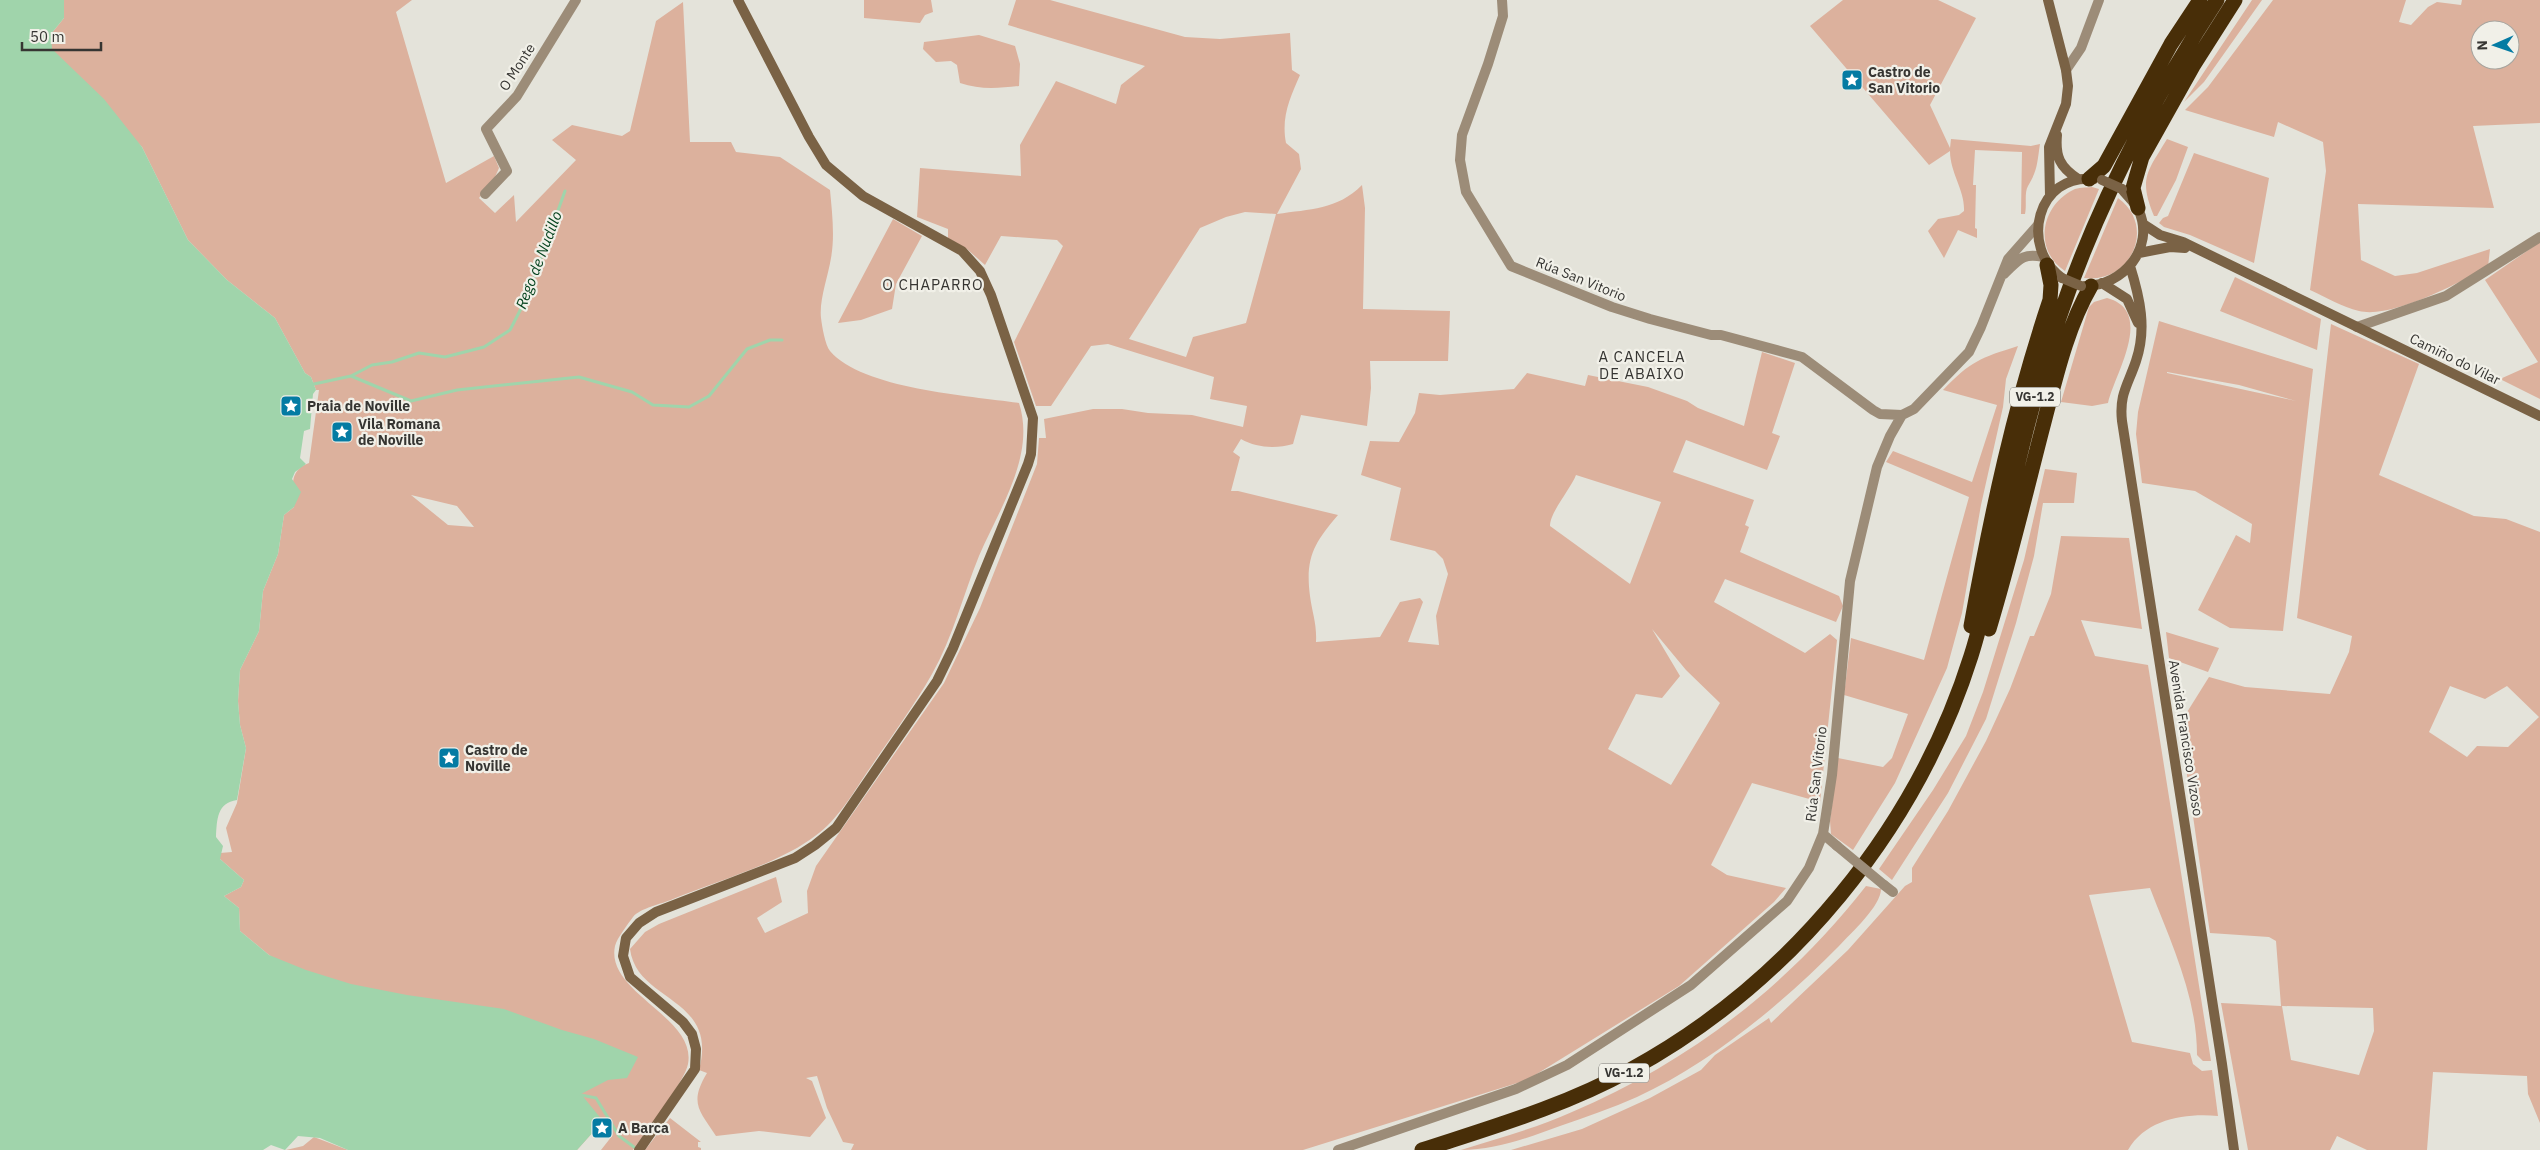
<svg xmlns="http://www.w3.org/2000/svg" width="2540" height="1150" viewBox="0 0 2540 1150" font-family="'IBM Plex Sans',sans-serif">
	<style>
		.green { fill: #dcb19d; fill-rule: evenodd }
		.water { fill: #a0d4ab }
		.lines { fill: none; stroke-linecap: round; stroke-linejoin: round }
		.stream { stroke: #a0d4ab; stroke-width: 3 }
		.street { stroke: #9c8c78; stroke-width: 10 }
		.secondary { stroke: #7a6245; stroke-width: 10 }
		.highway { stroke: #482e08; stroke-width: 15 }
		.street-bridge { stroke: #9c8c78; stroke-width: 10 }
		.secondary-bridge { stroke: #7a6245; stroke-width: 10 }
		.labels { text-anchor: middle; stroke-width: 4.5; stroke-linejoin: round; paint-order: stroke }
		.shield { fill: #f1f0e8; stroke: #6e6d69; stroke-width: 1 }
		.shield-label { font-size: 12px; font-weight: bold; fill: #363532 }
		.street-label { font-size: 14px; fill: #363532; stroke: #f1f0e8 }
		.poi-label { font-size: 14px; font-weight: bold; fill: #363532; stroke: #f1f0e8; text-anchor: start }
		.water-label { font-size: 15px; font-style: italic; fill: #05431e; stroke: #f1f0e8 }
		.neighbourhood-label { font-size: 15px; letter-spacing: 1px; fill: #363532; stroke: #f1f0e8 }
	</style>
	<rect width="100%" height="100%" fill="#e4e3da"/>
	<!-- green -->
	<path class="green" d="M64,0H412L396,12L446,183L494,156L499,168L495,177L479,198L495,213L514,195L516,222L576,160L552,140L572,125L622,136L630,131L656,21L683,2L690,142H731L736,152L780,157L830,190C832,212 835,236 831,258C828,277 819,300 821,318C822,326 825,345 830,351C862,389 971,396 1019,403C1036,456 999,509 979,556C963,595 953,637 932,674C914,706 891,737 870,768C854,791 839,819 815,836C780,863 715,882 673,899C662,904 640,908 633,917C628,924 617,938 615,946C605,993 697,1017 688,1064C685,1081 645,1133 633,1150H601L612,1136L602,1122L577,1150L269,955L240,931L239,908L224,896L241,887L244,880L220,859V853L232,852L226,828L237,803L246,748L240,725L238,701L240,670L259,631L263,591L278,554L284,515L294,507C293,489 288,470 309,463L319,390H316L311,377L305,373L275,318L227,280L188,240L142,147L51,49V34L64,18ZM411,495L457,506L474,527L448,525Z
		M864,0H931L933,12L925,15L920,23L864,18Z
		M1016,0H1050L1185,37L1220,39L1290,33L1292,70L1300,75C1290,98 1281,117 1286,143L1299,154L1301,169L1277,214C1310,209 1337,210 1362,185L1365,208L1363,309L1450,311L1448,361H1370L1371,388L1367,426L1301,415L1293,444C1276,449 1257,448 1241,439L1233,452L1240,457L1231,491H1238L1338,515C1314,543 1305,558 1310,596C1312,612 1317,624 1316,642L1380,637L1400,602L1420,598L1423,602L1408,642L1439,645L1436,616L1448,574L1443,559L1435,551L1390,540L1401,488L1361,475L1370,441L1399,442L1415,413L1419,393L1440,395L1514,389L1527,373L1585,386L1588,375L1648,387L1687,401L1698,408L1744,426L1762,352L1795,363L1772,433L1780,436L1767,470L1686,440L1673,472L1754,500L1745,525L1749,527L1740,552L1839,596L1843,606L1836,622L1725,579L1714,602L1805,653L1830,634L1837,640L1820,802L1752,783L1711,865L1727,875L1786,888L1774,902L1679,986L1527,1080L1303,1150H851L854,1144L843,1142L827,1108L817,1076L806,1078L812,1081L826,1118L810,1137L759,1131L716,1136C699,1110 689,1103 707,1073L699,1070C719,996 637,1003 630,949L645,932L659,924L776,877L782,902L757,918L765,933L808,913L807,891L816,866L944,683L980,608L1037,464L1039,438H1046L1044,419L1093,409H1122L1148,413L1192,415L1243,427L1247,406L1210,399L1214,377L1108,344L1091,346L1051,406H1036L1014,342L1063,246L1057,240L1001,236L985,265L967,249L948,238V229L917,217L920,168L1021,176L1020,145L1056,81L1116,104L1121,85L1145,66L1008,25ZM1245,212L1276,214L1246,323L1193,337L1186,357L1129,339L1200,228L1226,217ZM1576,475L1661,502L1630,584L1550,526C1550,512 1570,490 1576,475ZM1652,629L1686,670L1720,703L1671,785L1608,749L1636,694L1662,698L1680,676Z
		M1843,0H1938L1976,18L1930,105L1950,148L1951,139L2031,146L2040,144C2037,163 2038,169 2028,186C2024,193 2027,205 2025,214H2021L2022,152L1975,150L1973,185H1976L1975,228L1977,229V238L1958,230L1944,258L1928,231L1938,219L1959,215L1964,211C1965,190 1950,173 1950,151L1929,165L1810,26Z
		M2252,0H2262L2204,82L2184,102Z
		M2273,0H2406L2399,22L2411,25L2428,7L2437,2L2461,5L2462,0H2540V123L2473,126L2494,208L2358,204L2361,260L2395,276L2417,273L2490,249L2488,267C2458,283 2392,319 2359,311C2342,307 2326,297 2310,290L2326,171L2323,142L2278,122L2274,137L2185,110L2208,87ZM2480,30H2510V60H2480Z
		M979,35L1015,46L1020,64L1019,86C999,88 980,90 960,83L957,65L951,61L936,62L923,49L924,42Z
		M2167,139L2188,147L2176,180L2157,216H2154C2138,178 2148,171 2167,139Z
		M2194,153L2269,178L2254,263L2190,235L2164,227L2159,223L2163,218L2168,216Z
		M2092,187L2099,189L2065,271C2033,250 2041,206 2073,190C2078,187 2086,188 2092,187Z
		M2118,198C2157,226 2131,284 2084,278Z
		M893,219L922,236L896,284L892,309L861,320L838,323Z
		M2540,242V399L2500,379L2538,362L2485,280Z
		M2235,277L2321,319L2317,350L2220,311Z
		M2107,298C2156,311 2114,375 2108,403L2092,406L2061,402L2089,307L2094,302Z
		M2159,321L2313,369L2283,631L2230,628L2198,610L2236,535L2250,543L2252,524L2195,491L2142,483L2136,434L2138,412ZM2167,372L2239,385L2296,401L2167,373Z
		M2331,324L2419,364L2379,475L2474,516L2506,519L2540,532V1123L2528,1094L2527,1076L2433,1072L2427,1150H2367L2337,1136L2330,1150H2248L2221,1003L2281,1006L2276,941L2269,937L2210,933C2199,864 2191,794 2179,725L2209,677L2245,687L2330,694L2349,652L2352,636L2297,618ZM2450,686L2485,699L2507,686L2539,717L2508,747L2477,746L2467,757L2429,732ZM2282,1006L2373,1008L2374,1031L2359,1075L2291,1060Z
		M2018,346L2006,379L2003,407L1981,505L1962,613L1947,668L1895,783L1853,850L1831,834L1830,821L1838,758L1883,767L1892,758L1908,714L1844,695L1851,638L1924,660L1969,497L1886,462L1893,451L1972,482L1997,405L1943,390C1971,361 1980,358 2018,346Z
		M2045,469L2077,473L2074,503H2043L2034,556L2016,623L1986,719L1948,793L1892,880L1879,869L1933,790L1966,736L1983,692L2024,560Z
		M2061,536L2129,538L2142,629L2081,620L2095,656L2148,665L2211,1061H2203L2197,1055C2197,996 2171,943 2150,888L2089,895L2132,1042L2190,1053L2193,1064L2202,1071L2212,1070L2218,1116C2185,1113 2146,1119 2128,1150H1511L1582,1129L1650,1098L1701,1070L1715,1055L1769,1018L1771,1023L1848,950L1905,886L1912,882V868L1948,811L1986,741L2010,689L2030,636H2034L2051,594Z
		M2166,632L2219,648L2208,672L2169,658Z
		M1866,886L1881,889C1881,906 1851,933 1839,946C1783,1003 1711,1063 1637,1097C1612,1108 1586,1117 1560,1126C1528,1138 1495,1150 1461,1150C1498,1138 1537,1128 1572,1112C1689,1062 1788,986 1866,886Z
		M670,1118L701,1142H698V1147L701,1148V1150H645Z
		M314,1137L348,1150H286L303,1146Z"/>
	<!-- water -->
	<path class="water" d="M0,0H64V18L51,34L52,49L104,99L142,147L188,240L227,280L275,318L305,373L311,377L316,390L313,394L310,429L304,431L300,458L306,464L295,472L292,479L301,492L294,507L284,515L278,554L263,591L259,631L240,670L238,701L240,725L246,748L237,800C217,803 217,819 216,837L223,846L220,859L244,880L241,887L224,896L239,908L240,931L269,955L306,970L351,984L407,995L504,1009L562,1030L594,1039L638,1057L627,1078L608,1080L581,1094L603,1121L577,1150H348L320,1138L298,1136L285,1150L271,1145L263,1150H0Z"/>
	<g class="lines">
		<!-- stream -->
		<path class="stream" d="M351,376L411,401L457,390L579,377L632,392L653,405L689,407L709,396L747,349L770,340H782
			M314,384L351,376L372,365L392,362L419,353L445,357L484,347L510,330L527,297L565,191
			M581,1095L596,1098L619,1136L634,1147"/>
		<!-- street -->
		<path class="street" d="M1502,0L1503,16L1488,64L1462,135L1460,160L1466,192L1511,266L1612,307L1650,319L1711,335H1721L1802,357L1873,410L1880,414L1902,415
			M2066,70L2081,48L2099,0
			M485,194L507,171L486,129L517,96L576,0
			M2004,274C2018,261 2022,252 2043,257
			M2357,327L2446,296L2540,237
			M1823,834L1837,846
			M1884,885L1893,892
			M1338,1150L1516,1089L1567,1065L1691,985L1787,901L1809,868L1823,834L1832,775L1850,581L1877,467L1890,436L1902,415L1914,409L1969,352L1981,327L2008,259L2038,225"/>
		<!-- secondary -->
		<path class="secondary" d="M2048,0L2066,70L2068,86L2066,104L2049,147L2050,196
			M2057,135C2055,157 2060,167 2078,179
			M2143,224L2160,235L2183,242L2540,416
			M2139,253L2170,247L2185,248
			M2130,266C2140,298 2147,329 2136,361C2128,385 2119,394 2122,421L2222,1064L2234,1150
			M2062,278C2019,247 2037,173 2094,179
			M2102,283L2127,299L2138,323
			M2085,286C2123,286 2155,248 2139,211C2136,203 2127,196 2122,189
			M639,1150L695,1069L696,1049L692,1034L683,1022L630,977L623,956L626,938L639,923L656,912L795,858L815,845L836,828L937,681L953,648L1028,464L1031,454L1033,418L991,295L980,271L962,251L863,196L826,165L809,137L738,0"/>
		<!-- highway -->
		<path class="highway" d="M2089,179L2104,166L2171,44L2200,0
			M2138,208L2133,188L2142,157L2193,66L2235,0
			M1971,626C1991,515 2014,407 2050,300L2051,285L2047,265
			M1989,629C2009,563 2025,496 2042,430C2055,381 2066,329 2091,286
			M1422,1150C1492,1127 1565,1106 1630,1070C1790,983 1916,830 1971,656C1983,618 1991,579 2000,541C2017,466 2034,391 2059,318C2097,205 2152,100 2217,0"/>
		<!-- street-bridge -->
		<path class="street-bridge" d="M1837,846L1884,885"/>
		<!-- secondary-bridge -->
		<path class="secondary-bridge" d="M2102,180L2122,189
			M2062,278L2081,286"/>
	</g>
	<!-- icons -->
	<defs>
		<g id="sight-square" transform="scale(1.125)"><rect x="-9" y="-9" width="18" height="18" rx="4" fill="#047ba3" stroke="#f1f0e8"/><path d="M0-6L1.8-2.2L6-1.7L2.9 1.2L3.7 5.4L0 3.3L-3.7 5.4L-2.9 1.2L-6-1.7L-1.8-2.2Z" fill="#fff"/></g>
	</defs>
	<g fill-rule="evenodd">
		<use href="#sight-square" x="1852" y="80"/>
		<use href="#sight-square" x="291" y="406"/>
		<use href="#sight-square" x="342" y="432"/>
		<use href="#sight-square" x="449" y="758"/>
		<use href="#sight-square" x="602" y="1128"/>
	</g>
	<g class="labels">
		<!-- shield labels -->
		<g class="shield">
			<rect x="2010" y="387.5" width="50" height="19" rx="4"/>
			<rect x="1599" y="1063.5" width="50" height="19" rx="4"/>
		</g>
		<g class="shield-label">
			<text x="2035" y="401">VG-1.2</text>
			<text x="1624" y="1077">VG-1.2</text>
		</g>
		<!-- street labels -->
		<g class="street-label">
			<text transform="translate(517 67) rotate(-57)" y="5">O Monte</text>
			<text transform="translate(1581 279) rotate(22)" y="5">Rúa San Vitorio</text>
			<text transform="translate(2455 359) rotate(26)" y="5">Camiño do Vilar</text>
			<text transform="translate(2186 738) rotate(81)" y="5">Avenida Francisco Vizoso</text>
			<text transform="translate(1816 774) rotate(-83)" y="5">Rúa San Vitorio</text>
		</g>
		<!-- poi labels -->
		<g class="poi-label">
			<text x="1868" y="77">Castro de<tspan x="1868" dy="16">San Vitorio</tspan></text>
			<text x="307" y="411">Praia de Noville</text>
			<text x="358" y="429">Vila Romana<tspan x="358" dy="16">de Noville</tspan></text>
			<text x="465" y="755">Castro de<tspan x="465" dy="16">Noville</tspan></text>
			<text x="618" y="1133">A Barca</text>
		</g>
		<!-- water labels -->
		<g class="water-label">
			<text transform="translate(539 260) rotate(-69)" y="5">Rego de Nudillo</text>
		</g>
		<!-- neighbourhood labels -->
		<g class="neighbourhood-label">
			<text x="933" y="290">O CHAPARRO</text>
			<text x="1642" y="362">A CANCELA<tspan x="1642" dy="17">DE ABAIXO</tspan></text>
		</g>
	</g>
	<!-- north arrow -->
	<g transform="translate(2495 45) rotate(268)"><circle r="24" fill="#f1f0e8" stroke="#a6a59f"/>
	<path d="M0-4L9 19L0 12L-9 19Z" fill="#047ba3"/>
	<text y="-8" font-size="14" font-weight="bold" text-anchor="middle" fill="#363532">N</text>
	</g>
	<!-- scale -->
	<path d="M22 42v8h79v-8" fill="none" stroke="#363532" stroke-width="2.5"/>
	<text x="30" y="42" font-size="15" fill="#363532" stroke="#f1f0e8" stroke-width="4" paint-order="stroke">50 m</text>
</svg>
